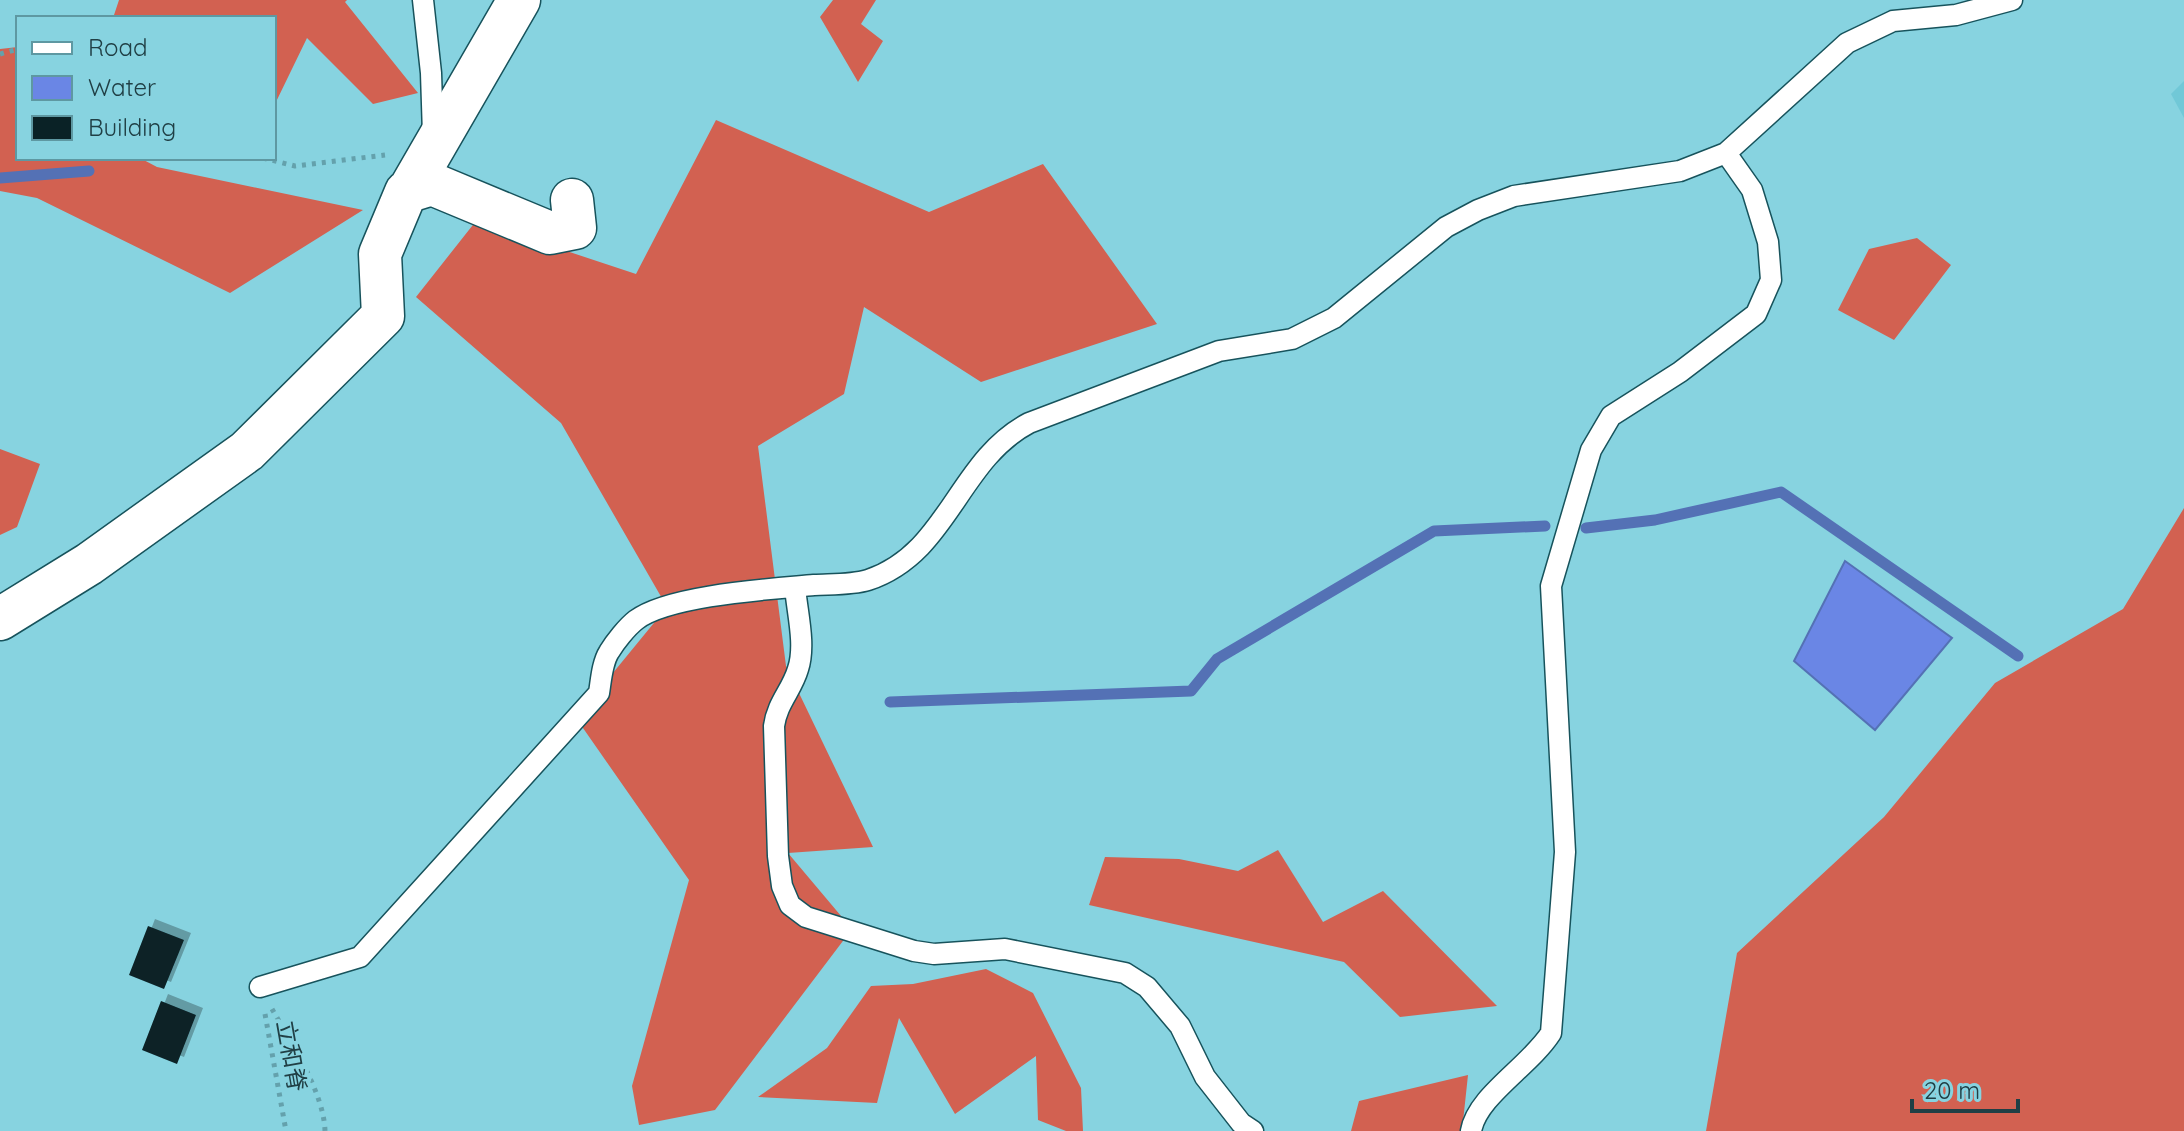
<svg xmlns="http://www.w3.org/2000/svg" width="2184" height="1131" viewBox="0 0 2184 1131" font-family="Quicksand,'Noto Sans SC',sans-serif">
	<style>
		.built { fill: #71c8d7 }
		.forest { fill: #d26151 }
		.water { fill: #6a86e5; stroke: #5471b5; stroke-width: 2 }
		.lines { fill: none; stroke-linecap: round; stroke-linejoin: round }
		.stream { stroke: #5471b5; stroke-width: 11 }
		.building { fill: #0a2226; filter: url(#shadow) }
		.lane-casing { stroke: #17535c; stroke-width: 23 }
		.street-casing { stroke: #17535c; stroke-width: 45 }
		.path { stroke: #64a1ac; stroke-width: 5; stroke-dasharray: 4 6; stroke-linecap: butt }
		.lane { stroke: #fff; stroke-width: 20 }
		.street { stroke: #fff; stroke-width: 42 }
		.labels { text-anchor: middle; stroke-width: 8; stroke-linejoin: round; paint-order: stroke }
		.street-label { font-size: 24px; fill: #203f45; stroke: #87d3e0 }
	</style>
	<defs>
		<filter id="shadow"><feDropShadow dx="7" dy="-7" stdDeviation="0" flood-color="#0004"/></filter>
	</defs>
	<rect width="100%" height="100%" fill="#87d3e0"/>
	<!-- built -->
	<path class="built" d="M2184,81V118L2171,94Z"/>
	<!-- forest -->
	<path class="forest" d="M119,0H347L345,2L418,93L373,104L307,38L274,106V18H113Z
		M833,0H876L861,24L883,41L858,82L820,17Z
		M18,47V158H140L157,167L363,210L230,293L37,198L0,191V49Z
		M716,120L929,212L1043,164L1157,324L981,382L864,307L844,394L758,446L786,666L873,847L788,853L852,929L715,1110L639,1125L632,1086L689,880L576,718L667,607L561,423L416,297L476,221L636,274Z
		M1917,238L1951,265L1894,340L1838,310L1869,249Z
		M0,449L40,464L17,527L0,535Z
		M2184,508V1131H1706L1737,953L1884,817L1995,683L2123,609Z
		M1278,850L1323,922L1383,891L1497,1006L1400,1017L1344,962L1089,905L1105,857L1179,859L1238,871Z
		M986,969L1033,993L1081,1088L1083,1131H1066L1038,1120L1036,1056L955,1114L899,1018L877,1103L758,1097L827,1048L871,986L913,984Z
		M1468,1075L1462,1131H1351L1359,1101Z"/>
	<!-- water -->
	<path class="water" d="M1845,561L1952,638L1875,730L1794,661Z"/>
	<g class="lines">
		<!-- stream -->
		<path class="stream" d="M0,178L89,171
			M1586,528L1655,520L1781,492L2018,656
			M890,702L1191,691L1217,659L1434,531L1545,526"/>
	</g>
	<!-- building -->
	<path class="building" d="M148,926L184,940L164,989L129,975Z
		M161,1001L196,1015L177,1064L142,1050Z"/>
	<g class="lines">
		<!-- lane casing -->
		<g class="lane-casing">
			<path id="lane" d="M423,0L431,73L433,135
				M795,587C797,612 806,645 798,669C792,690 777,703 774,726L778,856L782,886L790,905L806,917L914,951L934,954L1005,949L1125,973L1147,987L1180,1026L1205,1077L1241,1123L1253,1131
				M260,987L360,957L599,693C601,681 602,663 609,652C615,642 627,627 636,620C669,595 772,589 814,585C831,584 852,585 868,580C949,553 957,461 1029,423L1219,351L1292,339L1334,318L1446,227L1478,210L1514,196L1680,171L1726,153L1847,43L1893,21L1956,15L2012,0
				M1471,1131C1477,1096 1529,1067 1551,1033L1565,852L1551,586L1591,450L1611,416L1680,372L1756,314L1771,280L1768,242L1752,190L1726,153"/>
		</g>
		<!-- street casing -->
		<g class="street-casing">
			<path id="street" d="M408,192L519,0
				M0,619L89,564L247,451L383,316L380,254L406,192L432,184L550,233L575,228L572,200"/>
		</g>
		<!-- path -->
		<path class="path" d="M0,54L18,49
			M263,158L295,166L385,155
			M272,1009C291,1042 324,1093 325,1131
			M265,1014L286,1131"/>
		<!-- lane -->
		<use href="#lane" class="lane"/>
		<!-- street -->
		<use href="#street" class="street"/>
	</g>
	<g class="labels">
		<!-- street labels -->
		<g class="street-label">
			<text transform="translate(291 1056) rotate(80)" y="8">立和脊</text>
		</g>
	</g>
	<!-- legend -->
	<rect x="16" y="16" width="260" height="144" fill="#87d3e0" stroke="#5e98a2" stroke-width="2"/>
	<rect x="32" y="42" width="40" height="12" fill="#ffffff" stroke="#5e98a2" stroke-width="2"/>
	<text x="88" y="56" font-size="24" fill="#203f45">Road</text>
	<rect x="32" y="76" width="40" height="24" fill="#6a86e5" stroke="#5e98a2" stroke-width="2"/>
	<text x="88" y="96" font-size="24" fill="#203f45">Water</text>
	<rect x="32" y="116" width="40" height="24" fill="#0a2226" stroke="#5e98a2" stroke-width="2"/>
	<text x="88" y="136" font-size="24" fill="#203f45">Building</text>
	<!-- scale -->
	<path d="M1912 1099v12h106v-12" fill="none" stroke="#203f45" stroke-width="4"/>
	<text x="1924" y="1099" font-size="24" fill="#203f45" stroke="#87d3e0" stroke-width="6" paint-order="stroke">20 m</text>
</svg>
